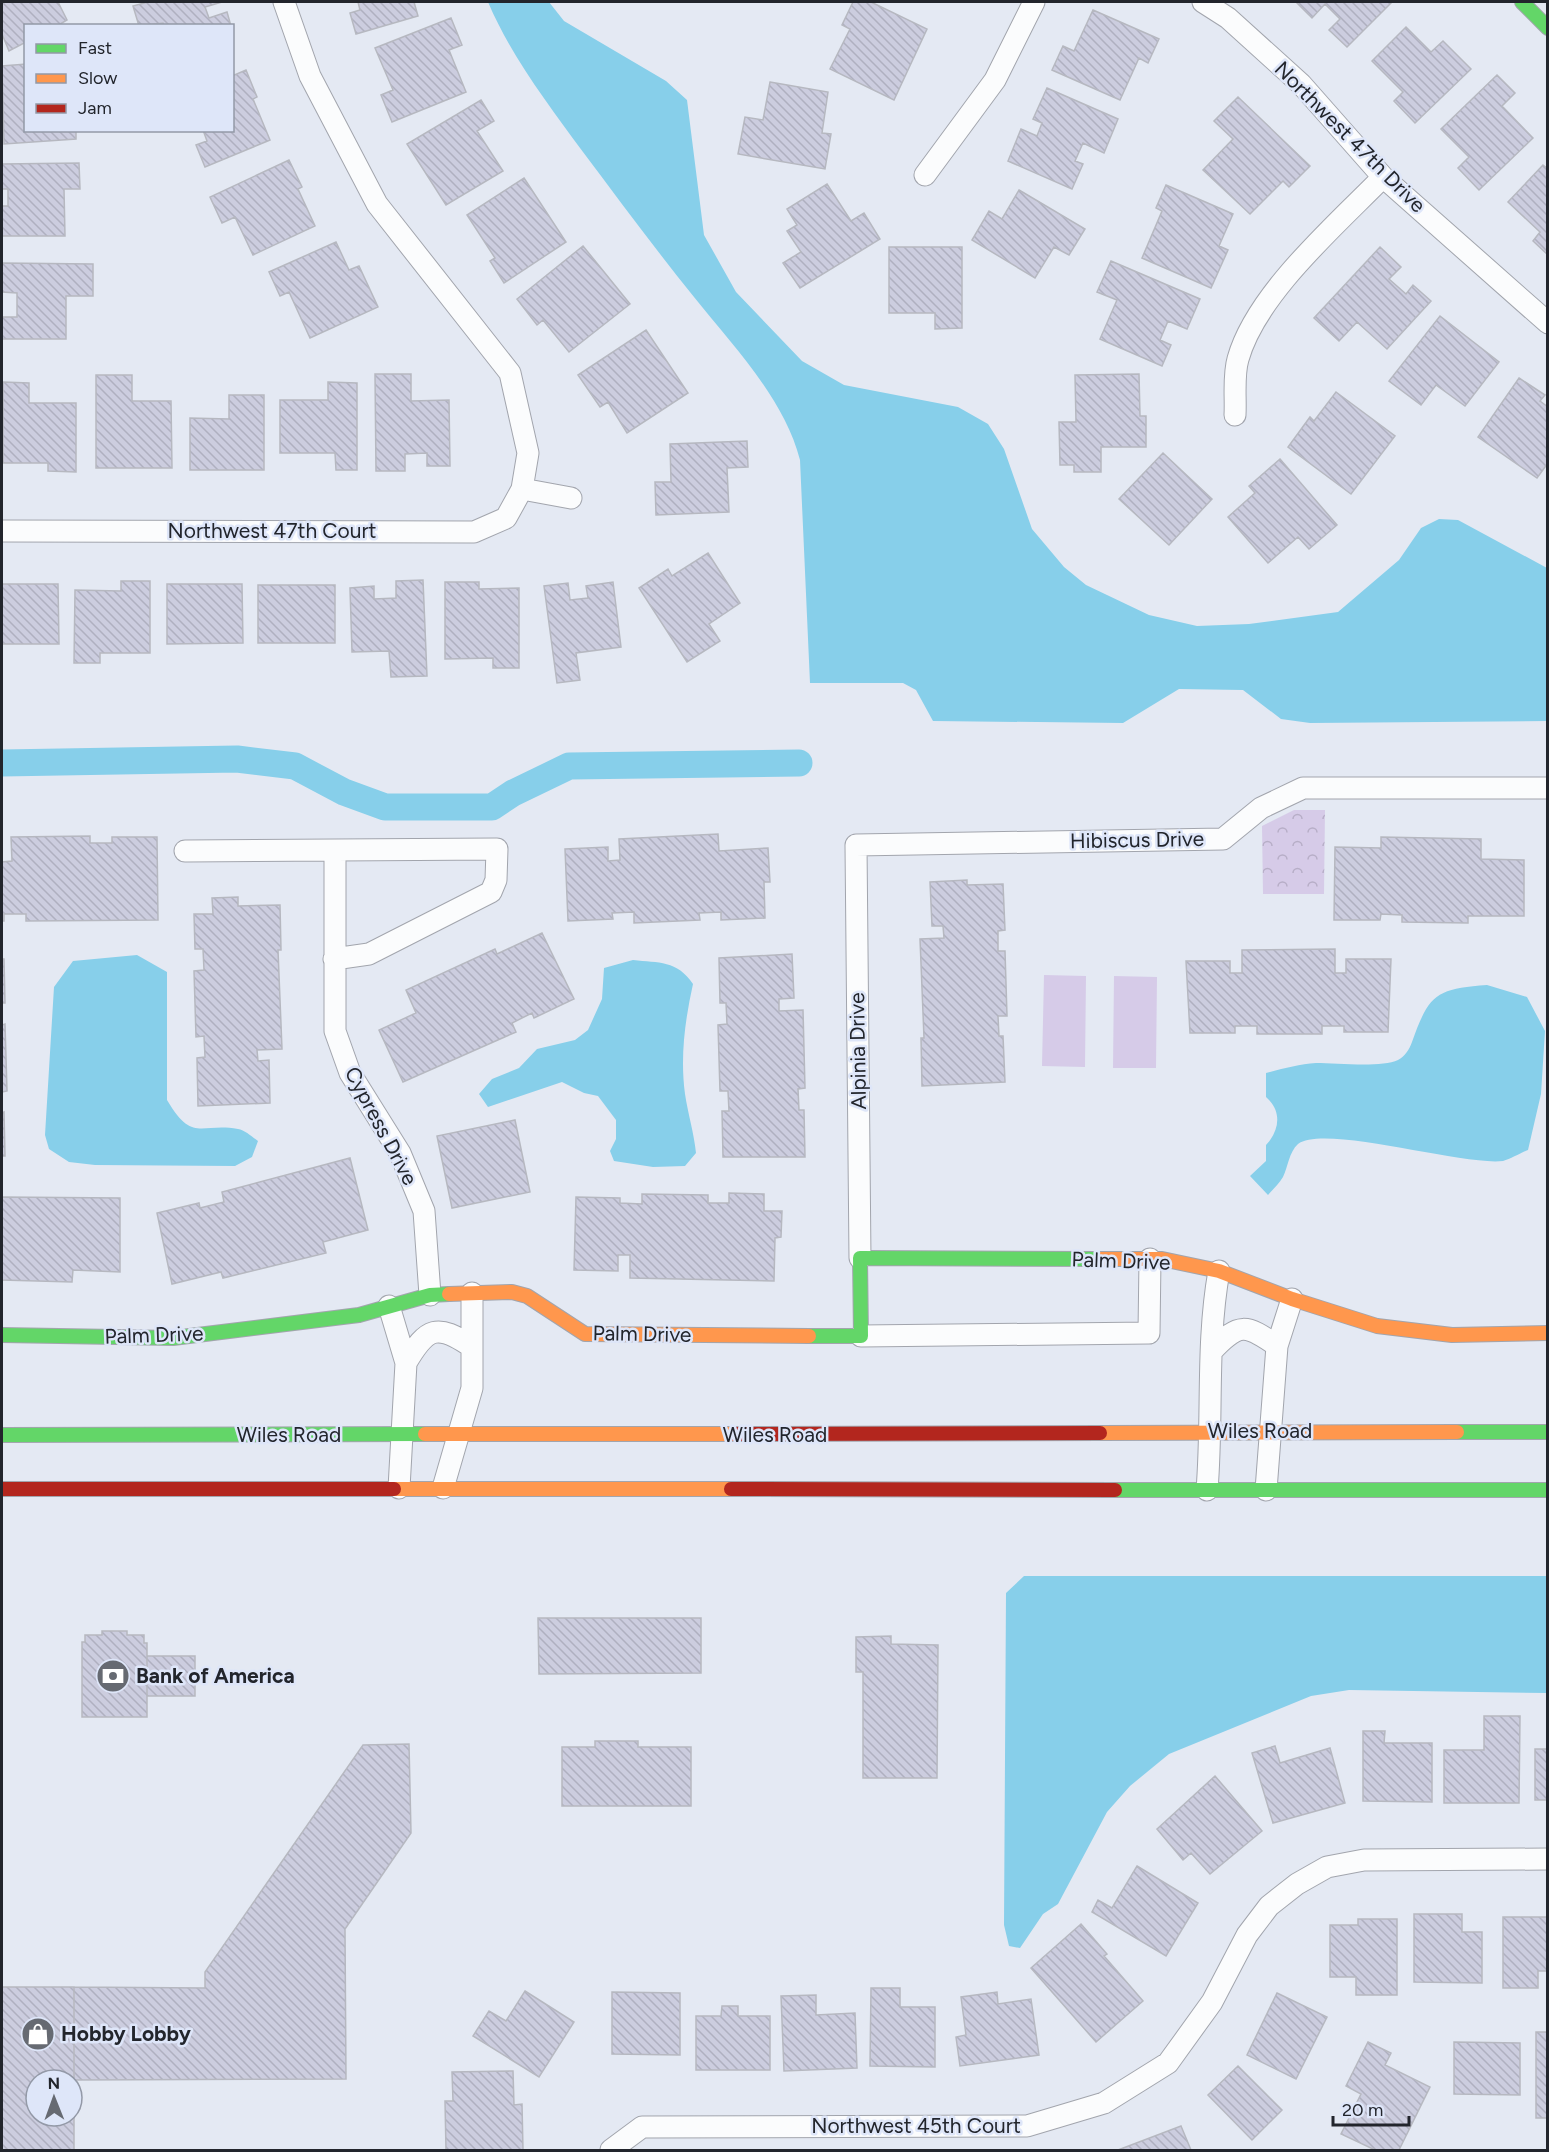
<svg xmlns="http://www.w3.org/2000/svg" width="1549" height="2152" viewBox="0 0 1549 2152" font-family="Figtree,sans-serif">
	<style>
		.grass { fill: #d6cbe8 }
		.park { fill: url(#park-crowns) }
		.water { fill: #87cfea }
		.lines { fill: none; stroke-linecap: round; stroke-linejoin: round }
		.canal { stroke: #87cfea; stroke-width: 27 }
		.building { fill: url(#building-back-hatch); stroke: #b6b8c0; stroke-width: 1.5; fill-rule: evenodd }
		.street-casing { stroke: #a2a5ad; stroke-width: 23 }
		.fast-casing { stroke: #a2a5ad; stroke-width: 16 }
		.slow-casing { stroke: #a2a5ad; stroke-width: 16 }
		.jam-casing { stroke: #a2a5ad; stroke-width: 16 }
		.street { stroke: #fbfcfd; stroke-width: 21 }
		.fast { stroke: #63d668; stroke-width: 14 }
		.slow { stroke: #ff974d; stroke-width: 14 }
		.jam { stroke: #b3261e; stroke-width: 14 }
		.labels { text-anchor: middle; stroke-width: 5; stroke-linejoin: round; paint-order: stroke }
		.street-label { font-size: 21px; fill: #22252c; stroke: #dee6f9 }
		.poi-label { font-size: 21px; font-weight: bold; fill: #22252c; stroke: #dee6f9; text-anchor: start }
	</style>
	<defs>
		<pattern id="park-crowns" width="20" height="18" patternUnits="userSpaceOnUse" patternTransform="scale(1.5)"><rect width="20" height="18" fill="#d6cbe8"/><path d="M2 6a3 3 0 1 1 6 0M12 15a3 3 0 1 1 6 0" fill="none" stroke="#b7aec7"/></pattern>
		<pattern id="building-back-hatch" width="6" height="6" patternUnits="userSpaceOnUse" patternTransform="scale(1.5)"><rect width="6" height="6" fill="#cccddf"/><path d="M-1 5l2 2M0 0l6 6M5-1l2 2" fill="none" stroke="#afb0c0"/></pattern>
	</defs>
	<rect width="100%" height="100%" fill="#e4e9f3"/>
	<!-- grass -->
	<path class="grass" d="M1044,975L1086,976L1085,1067L1042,1066Z
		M1114,976L1157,977L1156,1068H1113Z"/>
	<!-- park -->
	<path class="park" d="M1294,810H1325L1324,894H1263L1262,826Z"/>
	<!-- water -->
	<path class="water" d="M488,2H549L564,21L666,81L687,100L704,235L736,292L802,361L844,385L958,407L988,424L1004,449L1032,529L1064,567L1086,585L1149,615L1197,626L1249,624L1338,612L1399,560L1421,528L1439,519L1458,520L1547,568V721L1310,723L1281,719L1243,690L1179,689L1123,723L933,721L916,690L903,683H810L800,460C784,398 733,346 694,297C656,250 619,200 583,152C548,104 511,56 488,2Z
		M137,955L167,972V1100C193,1144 201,1122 238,1129C245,1130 252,1137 258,1141L252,1157L235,1166L95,1165L69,1162L49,1149L45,1135L54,987L73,961Z
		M633,960C659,963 677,960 693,984C685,1020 680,1057 685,1094C688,1114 694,1133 696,1153L685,1166L653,1167L614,1161L610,1151L616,1139V1120L598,1096L584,1093L562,1082L488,1107L479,1094L492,1079L519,1068L537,1049L575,1040L588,1030L602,999L604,968Z
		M1487,985L1527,997L1545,1031L1541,1094L1528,1150C1520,1153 1511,1159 1503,1161C1462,1166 1325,1124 1298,1144C1289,1152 1288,1167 1283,1177C1279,1184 1273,1189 1268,1195L1250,1176L1266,1161V1145C1280,1130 1282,1111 1266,1097V1073C1282,1069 1299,1064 1316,1063C1337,1063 1381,1068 1398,1060C1405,1056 1409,1050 1412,1042C1429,994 1436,989 1487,985Z
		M1024,1576H1547V1693L1349,1690L1311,1696L1169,1754L1130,1786L1107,1812L1058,1904L1043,1914L1020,1948L1009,1946L1004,1925L1006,1593Z"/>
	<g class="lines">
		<!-- canal -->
		<path class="canal" d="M2,763L237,759L295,766L344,792L385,807H492L513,793L569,766L799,763"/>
	</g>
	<!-- building -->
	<path class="building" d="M2,2H58L67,20L57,26H26V42L9,51L2,34Z
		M148,2H222L205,7L209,18L227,12L231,26H164L163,23L139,26L133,6Z
		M358,2H414L418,16L356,34L350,13L360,10Z
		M853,2H871L927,29L894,100L830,69L850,29L842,25Z
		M1296,2H1392L1347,47L1329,30L1340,19L1325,4L1312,18Z
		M1093,10L1159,39L1148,63L1139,58L1120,100L1052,70L1063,46L1074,51Z
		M451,18L462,45L449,50L466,92L392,122L381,95L393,90L375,48Z
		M1406,27L1431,52L1443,41L1471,69L1415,123L1394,101L1403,92L1372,61Z
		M26,64V130H76V139L4,144L2,66Z
		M246,70L257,97L253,99L270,140L205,167L196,145L207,141L203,130H232V76Z
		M1497,75L1515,93L1502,106L1533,138L1479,190L1458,168L1469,157L1441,129Z
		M770,82L828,92L822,133L831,134L825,169L738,154L745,117L763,120Z
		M1047,88L1118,119L1104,153L1083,143L1075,161L1083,164L1072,189L1008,161L1021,129L1037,136L1042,123L1033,119Z
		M1238,97L1310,166L1289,187L1283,181L1250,214L1203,170L1233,139L1214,121Z
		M481,100L494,121L477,131L503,171L446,205L407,144Z
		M289,160L302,187L298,189L315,226L253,255L235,217L222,223L210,197Z
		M79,163L80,189H64L65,236H2V206H8V189H2V164Z
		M1543,165L1548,169V255L1533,241L1540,232L1508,202Z
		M524,178L566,242L504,283L490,261L495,258L467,215Z
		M827,184L851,221L864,213L880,239L800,288L783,263L801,252L787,231L797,225L787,209Z
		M1166,185L1233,214L1219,246L1228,250L1211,288L1142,258L1162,211L1156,208Z
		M1019,190L1085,229L1069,255L1054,247L1035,278L972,240L989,211L1002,219Z
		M336,242L349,270L359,266L378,307L310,338L289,292L280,296L269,272Z
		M583,246L630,304L569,352L543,320L537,325L517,299Z
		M889,247H962V328L935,329V313H889Z
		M1380,247L1401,267L1389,279L1406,294L1413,285L1431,301L1387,349L1357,322L1339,341L1314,318Z
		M1111,261L1200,299L1187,329L1168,321L1160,340L1171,345L1162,366L1100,339L1117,300L1097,292Z
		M2,263L93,264V296H66V339H2V317H17V293L2,292Z
		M1440,316L1499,362L1465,406L1436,385L1421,405L1389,381Z
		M646,330L688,393L627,433L608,402L600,407L578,375Z
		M375,374H411V401L449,400L450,466H427V453L405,454V471H376Z
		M1139,374L1140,416H1146V447H1101V472H1074V465H1060L1059,422H1076L1075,375Z
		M96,375H132V401H171L172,468H96Z
		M1519,378L1545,395L1540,401L1548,407V463L1537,478L1478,437Z
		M3,382L29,383V403H76V472L48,471V463H3Z
		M328,382L357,383V470H336L335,453H280V400H328Z
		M1336,392L1395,436L1351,494L1288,447L1310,417L1314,421Z
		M229,395H264V470H190V418L229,419Z
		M747,441L748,467L727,468L729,512L656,515L655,482H671L670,444Z
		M1163,453L1212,499L1169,545L1119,499Z
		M1280,459L1337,525L1309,549L1298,537L1268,563L1228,517L1255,493L1249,486Z
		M708,553L740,603L709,624L720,641L687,662L639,588L668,569L672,576Z
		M423,580L427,676L391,677L389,651L352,652L350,588L374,586V599L396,598V581Z
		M121,581H150V653H100V663H74L75,590L121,591Z
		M445,582H479V589L519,588V668H493V658L445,659Z
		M613,582L621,647L576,653L580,680L557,683L544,586L568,583L570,600L588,598L586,586Z
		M2,584H58L59,644H2Z
		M167,584H242L243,643L167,644Z
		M258,585H335V643H258Z
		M718,834L719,851L768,848L770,882H764L765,918L721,920V912L699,913L700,920L634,923V912L612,913L613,919L568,921L565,849L608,847V861L620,860L619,839Z
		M90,836V843H112V837H157L158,920L26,921V914H4V921H2V862L12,861L11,837Z
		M1381,837L1481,839V859L1524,860V916H1468V923L1402,922V915L1381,914L1380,920H1334L1335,847L1381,848Z
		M967,880V885L1003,884L1005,930L998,931V951H1005L1007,1016H998L999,1036H1003L1005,1082L922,1086L921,1038H924L920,939L944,938L943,926H932L930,882Z
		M238,897V906L280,905L281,950H278L282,1049L257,1050L258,1061L269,1060L270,1103L198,1106L197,1058L205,1057L204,1036L196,1037L194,971L204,970L203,949H195L194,914H213L212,898Z
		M542,933L574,999L534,1018L532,1013L512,1023L516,1032L403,1082L379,1030L416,1013L406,990L495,949L497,954Z
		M1335,949V973H1346V959H1391L1388,1032H1344V1026H1322V1034H1257V1026H1235V1033H1190L1186,961H1230V973H1242V950Z
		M792,954L794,998L779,999V1011L803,1010L805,1088L798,1089L799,1110H804L805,1157H723L722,1111H729L728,1091H720L718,1025L727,1024L726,1003H720L719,958Z
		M2,959H4L5,1003H2Z
		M5,1024L7,1091L2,1092V1025Z
		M4,1112L5,1156H2V1113Z
		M515,1120L530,1192L452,1208L437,1136Z
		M350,1158L368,1230L323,1242L326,1253L223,1278L221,1272L172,1284L157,1213L199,1203L200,1208L224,1202L222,1192Z
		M729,1193L764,1194V1211H782L781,1237L775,1238L774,1281L630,1278V1255H618V1271L574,1270L576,1197L620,1198V1203L642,1204V1194L708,1195V1203H729Z
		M2,1197L120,1198V1272L73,1270L72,1282L2,1280Z
		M538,1618H701V1673L539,1674Z
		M102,1631H127V1635H144V1643H147V1717H82V1642H85V1635H102Z
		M891,1636V1644L938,1645L937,1778H863V1672H856V1637Z
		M147,1656H195V1696H147Z
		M1484,1716H1520L1519,1803H1444V1750H1484Z
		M1363,1731H1385L1384,1743H1432V1802L1363,1801Z
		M595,1741H638V1747H691V1806H562V1747H595Z
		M409,1744L411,1833L345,1929L346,2079L74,2080V1987L205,1988V1972L363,1745Z
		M1275,1746L1280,1763L1330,1748L1345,1803L1273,1823L1252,1753Z
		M1535,1749H1548V1800H1535Z
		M1215,1776L1262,1831L1210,1874L1191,1853L1183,1860L1157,1829Z
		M1137,1866L1198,1903L1166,1956L1092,1912L1098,1900L1112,1908Z
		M1414,1914H1462V1932H1482V1983L1414,1982Z
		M1503,1917H1548V1971H1538V1988H1503Z
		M1358,1919H1397V1995H1356V1977H1330V1925H1358Z
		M1081,1924L1107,1954L1104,1956L1143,2001L1096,2042L1031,1968Z
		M2,1987H74V2150H2ZM36,2080H72V2116H36Z
		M871,1988H900V2007H935V2067L870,2066Z
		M525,1991L574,2022L539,2077L473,2036L489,2011L506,2021Z
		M612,1992L680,1993V2055L612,2054Z
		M997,1992L998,2004L1031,1999L1039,2055L960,2066L956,2037L966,2035L961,1997Z
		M1277,1993L1327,2017L1296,2079L1247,2055Z
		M816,1995V2015L855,2013L857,2068L784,2071L781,1996Z
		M722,2006H738V2016H770V2070H696V2016H721Z
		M1536,2032H1548V2118H1536Z
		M1368,2042L1391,2053L1385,2065L1430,2087L1399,2150H1375L1341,2134L1361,2094L1346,2086Z
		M1454,2042L1520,2043V2095L1454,2094Z
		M1238,2066L1282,2110L1252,2140L1208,2095Z
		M513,2071L514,2105L522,2104L523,2150H446L445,2101H453L452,2072Z
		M1181,2126L1191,2150H1118Z"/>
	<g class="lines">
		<!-- street casing -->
		<g class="street-casing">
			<path id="street" d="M1203,2L1228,18L1301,84L1383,177L1548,323
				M925,175L995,80L1034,2
				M1235,415C1236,398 1233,376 1238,359C1256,294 1336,225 1383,177
				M522,489L571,498
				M2,531L474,532L506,518L522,489L528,453L510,373L377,204L310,76L284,2
				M335,850V1031L350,1073L400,1153L424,1211L430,1295
				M185,851L497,849L496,880L491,892L369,954L334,959
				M860,1258L856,845L1223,839L1261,808L1303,788H1548
				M389,1306L406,1363L399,1488
				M861,1336L1149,1333L1150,1259
				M1212,1351C1239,1322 1246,1324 1277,1346
				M406,1363C427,1327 437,1323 472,1347
				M443,1488L472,1388V1293
				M1207,1490C1213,1417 1206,1343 1219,1271
				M1266,1490L1277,1346L1292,1299
				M611,2150L642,2127L1027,2126L1104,2103L1168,2063L1212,2002L1247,1935L1269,1906L1297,1884L1327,1867L1364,1860L1548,1859"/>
		</g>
		<!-- fast casing -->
		<g class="fast-casing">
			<path id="fast" d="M1522,2L1548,28
				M2,1335L173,1338L359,1315L430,1295L449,1294
				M809,1336H861L860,1258L1100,1259
				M1457,1432H1548
				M2,1435L425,1434
				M1115,1490H1548"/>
		</g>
		<!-- slow casing -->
		<g class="slow-casing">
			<path id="slow" d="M1100,1259H1162L1219,1271L1292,1299L1377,1326L1452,1335L1548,1333
				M449,1294L512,1292L527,1296L585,1334L809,1336
				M1100,1433L1457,1432
				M425,1434H735
				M394,1489H731"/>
		</g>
		<!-- jam casing -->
		<g class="jam-casing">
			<path id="jam" d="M735,1434L1100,1433
				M2,1489H394
				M731,1489L1115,1490"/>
		</g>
		<!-- street -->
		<use href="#street" class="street"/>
		<!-- fast -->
		<use href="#fast" class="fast"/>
		<!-- slow -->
		<use href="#slow" class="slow"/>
		<!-- jam -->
		<use href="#jam" class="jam"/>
	</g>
	<!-- icons -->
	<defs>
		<g id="bank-disc" transform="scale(1.725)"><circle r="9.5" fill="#666a72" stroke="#dee6f9"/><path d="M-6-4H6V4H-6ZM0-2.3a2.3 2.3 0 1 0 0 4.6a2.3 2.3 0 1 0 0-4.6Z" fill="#fff"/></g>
		<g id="shop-disc" transform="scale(1.725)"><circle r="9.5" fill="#666a72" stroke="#dee6f9"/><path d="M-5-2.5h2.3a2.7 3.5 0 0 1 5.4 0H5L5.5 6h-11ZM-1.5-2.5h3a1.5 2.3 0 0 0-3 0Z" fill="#fff"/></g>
	</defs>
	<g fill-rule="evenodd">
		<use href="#bank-disc" x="113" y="1676"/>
		<use href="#shop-disc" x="38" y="2034"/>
	</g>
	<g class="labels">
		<!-- street labels -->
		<g class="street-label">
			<text transform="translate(1350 137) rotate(45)" y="7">Northwest 47th Drive</text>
			<text x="272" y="538">Northwest 47th Court</text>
			<text transform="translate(1137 840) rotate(-1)" y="7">Hibiscus Drive</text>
			<text transform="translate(858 1051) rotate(-91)" y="7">Alpinia Drive</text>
			<text transform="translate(381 1126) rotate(62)" y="7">Cypress Drive</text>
			<text transform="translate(1121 1261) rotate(2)" y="7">Palm Drive</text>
			<text transform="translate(642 1334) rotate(1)" y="7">Palm Drive</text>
			<text transform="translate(154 1335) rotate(-2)" y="7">Palm Drive</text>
			<text x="1260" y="1438">Wiles Road</text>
			<text x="289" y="1442">Wiles Road</text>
			<text x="775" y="1442">Wiles Road</text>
			<text x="916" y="2133">Northwest 45th Court</text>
		</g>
		<!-- poi labels -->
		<g class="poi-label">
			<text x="136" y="1683">Bank of America</text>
			<text x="61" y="2041">Hobby Lobby</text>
		</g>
	</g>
	<!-- border -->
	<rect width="1549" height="2152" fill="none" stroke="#22252c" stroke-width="6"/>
	<!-- legend -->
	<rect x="24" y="24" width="210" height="108" fill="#dee6f9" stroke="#9399a7" stroke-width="1.5"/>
	<rect x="36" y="44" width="30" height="9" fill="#63d668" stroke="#9399a7" stroke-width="1.5"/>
	<text x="78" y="54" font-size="18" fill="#22252c">Fast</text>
	<rect x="36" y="74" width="30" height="9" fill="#ff974d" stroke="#9399a7" stroke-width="1.5"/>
	<text x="78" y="84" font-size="18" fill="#22252c">Slow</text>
	<rect x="36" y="104" width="30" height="9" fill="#b3261e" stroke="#9399a7" stroke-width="1.5"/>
	<text x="78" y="114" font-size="18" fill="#22252c">Jam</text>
	<!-- north arrow -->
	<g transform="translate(54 2098) rotate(359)"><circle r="28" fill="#dee6f9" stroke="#9399a7" stroke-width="1.5"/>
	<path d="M0-4.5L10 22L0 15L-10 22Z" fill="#666a72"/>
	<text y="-9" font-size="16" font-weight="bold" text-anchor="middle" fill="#22252c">N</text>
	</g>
	<!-- scale -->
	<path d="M1333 2116v9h76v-9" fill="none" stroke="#22252c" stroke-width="3"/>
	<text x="1342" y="2116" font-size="18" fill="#22252c" stroke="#dee6f9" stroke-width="4.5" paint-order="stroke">20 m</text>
</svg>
